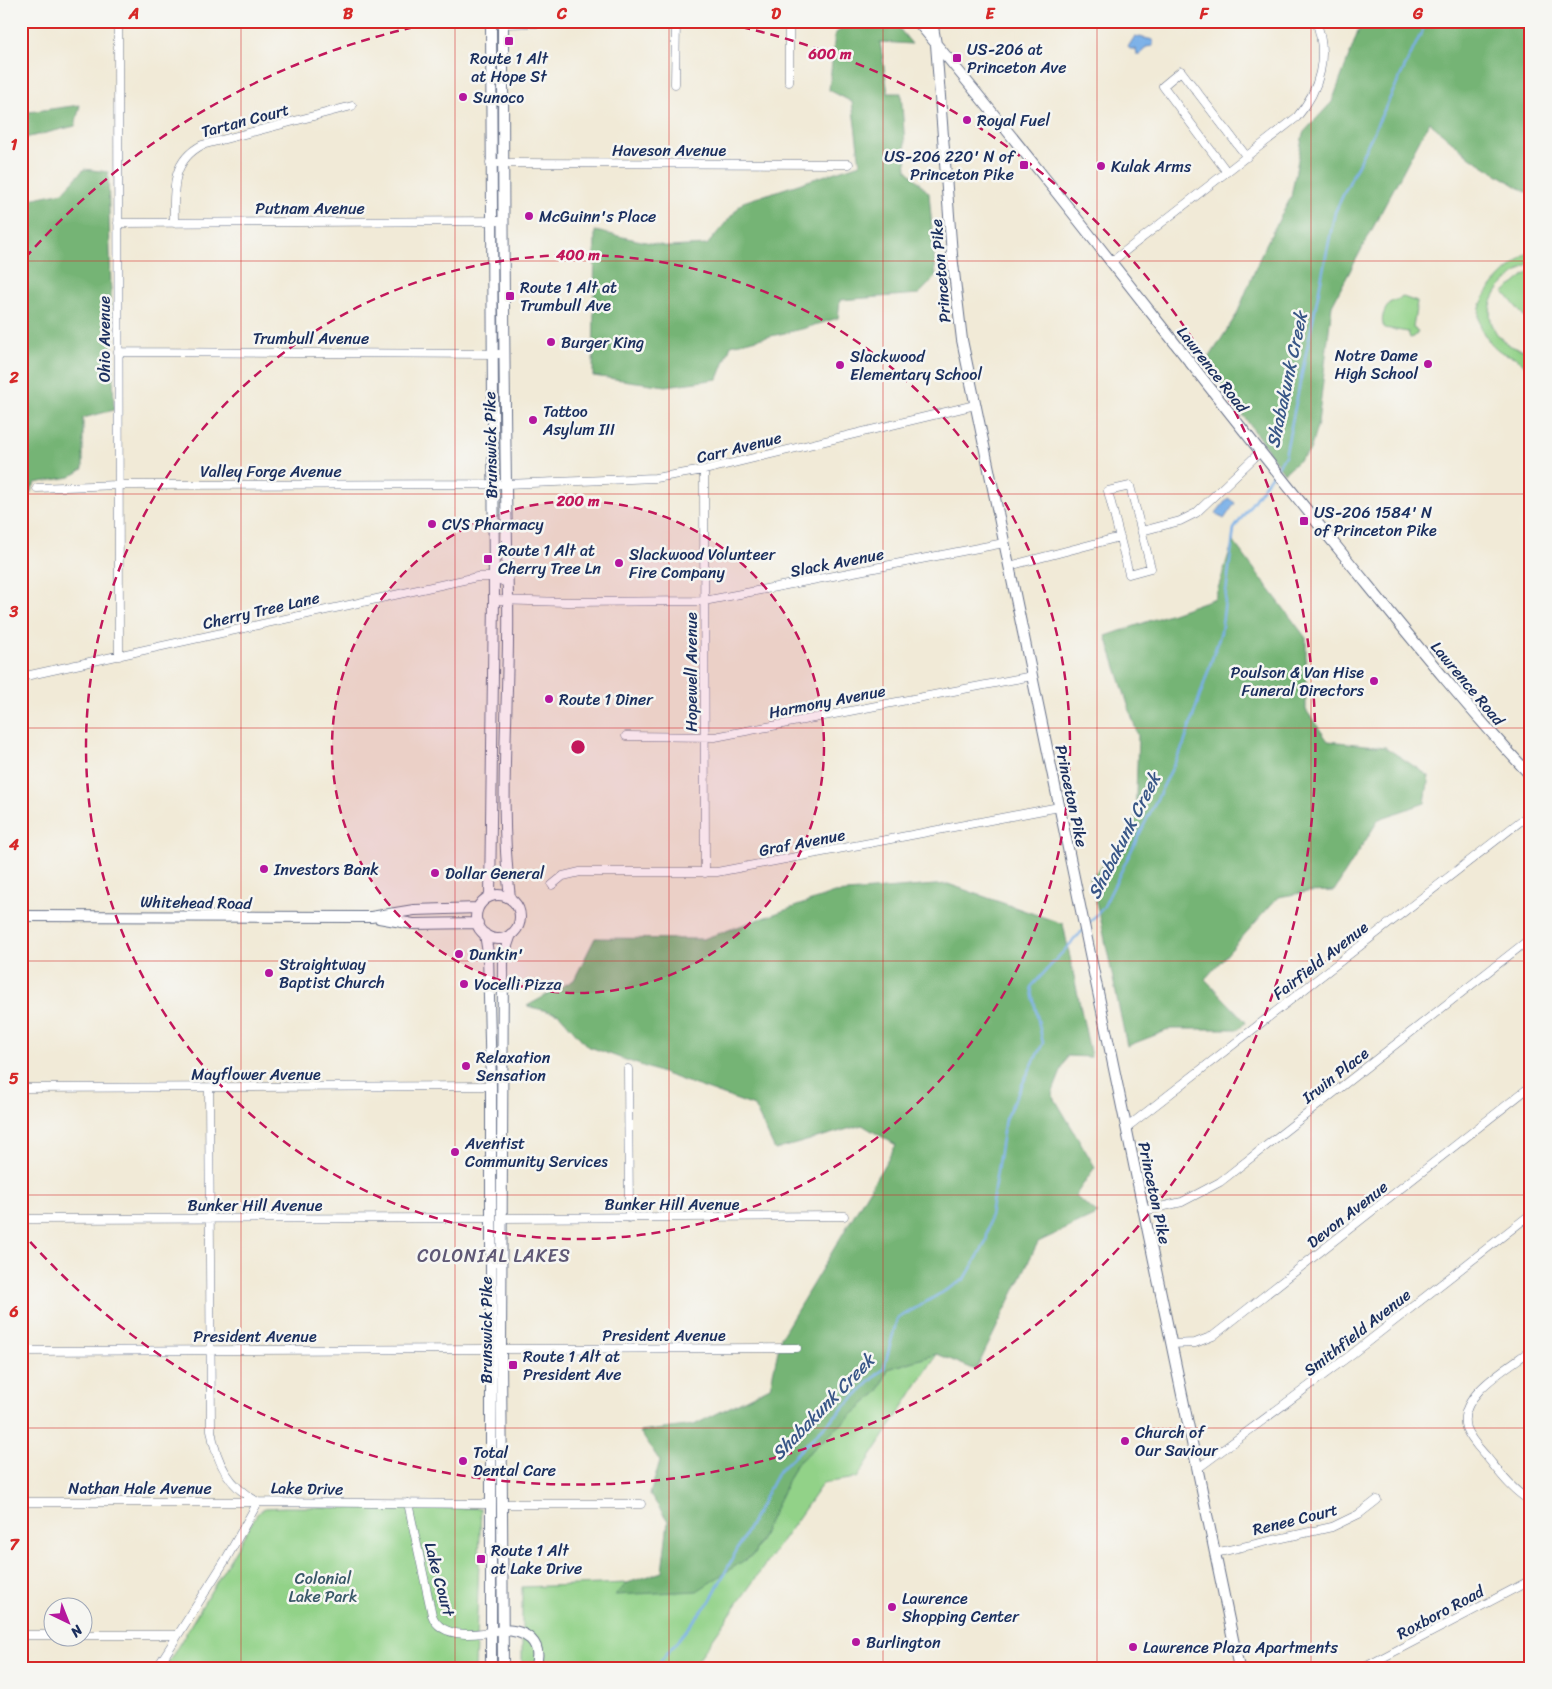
<svg xmlns="http://www.w3.org/2000/svg" width="1552" height="1689" viewBox="0 0 1552 1689" font-family="Sriracha,sans-serif">
	<style>
		.green { fill: #92d288; stroke: #568073 }
		.forest { fill: #75b474; stroke: #487269 }
		.water { fill: #7ab0e8; stroke: #4a70a3 }
		.lines { fill: none; stroke-linecap: round; stroke-linejoin: round }
		.stream { stroke: #7ab0e8; stroke-width: 2.5 }
		.minor-casing { stroke: #667088; stroke-width: 9 }
		.major-casing { stroke: #667088; stroke-width: 12 }
		.minor { stroke: #fff; stroke-width: 8 }
		.major { stroke: #fff; stroke-width: 10 }
		.grid { fill: none; stroke: #d62828; stroke-width: 1; stroke-opacity: 0.55 }
		.ring { fill: none; stroke: #c2185b; stroke-width: 2.5; stroke-dasharray: 9 6 }
		.poi-dot { fill: #b5179e; stroke: #f6f6f2; stroke-width: 2 }
		.labels { text-anchor: middle; stroke-width: 5; stroke-linejoin: round; paint-order: stroke }
		.poi-label { font-size: 16px; fill: #1b2f5e; stroke: #f6f6f2; text-anchor: start }
		.street-label { font-size: 16px; fill: #1b2f5e; stroke: #f6f6f2 }
		.park-label { font-size: 16px; fill: #395868; stroke: #f6f6f2 }
		.water-label { font-size: 18px; font-style: italic; fill: #385687; stroke: #f6f6f2 }
		.neighbourhood-label { font-size: 18px; letter-spacing: 1px; fill: #5f5976; stroke: #f6f6f2 }
		.centre { fill: #c2185b; stroke: #f6f6f2; stroke-width: 2.5 }
		.ring-label { font-size: 15px; text-anchor: middle; font-weight: bold; fill: #c2185b; stroke: #f6f6f2; stroke-width: 5; stroke-linejoin: round; paint-order: stroke }
		.neatline { fill: none; stroke: #d62828; stroke-width: 2 }
		.grid-label { font-size: 16px; text-anchor: middle; font-weight: bold; fill: #d62828 }
	</style>
	<rect width="100%" height="100%" fill="#f6f6f2"/>
	<filter id="ink" filterUnits="userSpaceOnUse"><feTurbulence type="fractalNoise" baseFrequency=".02" numOctaves="2"/><feDisplacementMap in="SourceGraphic" scale="10" xChannelSelector="R" yChannelSelector="G"/><feConvolveMatrix kernelMatrix="1 2 1 2 8 2 1 2 1" color-interpolation-filters="sRGB"/></filter>
	<filter id="wash" filterUnits="userSpaceOnUse"><feTurbulence type="fractalNoise" baseFrequency=".0096" numOctaves="4" result="noise"/><feDisplacementMap in="SourceGraphic" scale="20" xChannelSelector="R" yChannelSelector="G"/><feGaussianBlur stdDeviation="1.12" result="paint"/><feColorMatrix in="noise" values="0 0 0 0 0 0 0 0 0 0 0 0 0 0 0 0 0 1.4 0 .05"/><feComposite in="paint" operator="in"/></filter>
	<g filter="url(#wash)">
		<rect width="100%" height="100%" fill="#f1ead7"/>
		<!-- green -->
		<path class="green" d="M1531,250V262C1519,272 1501,282 1494,297C1481,323 1503,352 1531,350V374C1527,370 1523,362 1518,359C1512,355 1504,355 1497,349C1452,310 1502,275 1531,250Z
			M1531,270V325L1504,292Z
			M1403,297L1417,302L1413,328L1418,331L1414,337L1410,338L1408,332L1384,328C1380,318 1384,312 1389,303Z
			M937,1354L857,1478L823,1483L692,1668H522V1587L627,1583L616,1594L754,1554L795,1465L879,1391L888,1369Z
			M285,1507L481,1508L475,1668H165L257,1514L264,1508Z"/>
		<!-- forest -->
		<path class="forest" d="M851,21H893L912,44L880,42L888,93H901L907,170L929,193L936,276L919,294L840,300L838,318L802,329L731,345L718,379L666,386L593,376L595,231L669,247L707,245L743,202L860,164L852,102L829,90L835,34Z
			M1362,21H1531V193L1526,192L1470,157L1429,122L1332,305L1318,423L1310,451L1284,473L1206,363L1237,314L1263,250L1291,197L1303,133L1332,102Z
			M80,105L75,126L21,139V113Z
			M84,169L108,172L114,410L83,418V469L70,477L35,483L21,511V201L63,192Z
			M1233,541L1306,638V710L1328,741L1385,747L1429,776L1425,803L1379,819L1334,891L1307,892L1278,897L1205,979L1246,1022L1239,1029H1171L1127,1046L1101,921L1089,878L1120,851L1135,824L1138,736L1106,636L1215,598Z
			M948,884L1063,924L1091,1057L1067,1056L1052,1094L1095,1167L1075,1196L1098,1214L1038,1242L976,1370L937,1354L888,1369L879,1391L795,1465L754,1554L697,1591L615,1595L627,1583L662,1572L668,1521L650,1494L660,1461L640,1432L694,1425L770,1387L781,1337L896,1145L862,1125L775,1150L754,1106L587,1046L559,1014L527,1006L574,980L595,938L703,939L834,893Z"/>
		<!-- water -->
		<path class="water" d="M1135,36L1153,40V46L1146,47L1140,55H1137L1136,49H1130L1128,47Z
			M1228,498L1235,503L1224,519L1216,513Z"/>
		<g class="lines">
			<!-- stream -->
			<path class="stream" d="M1276,469L1285,456L1335,212L1427,21
				M1088,924L1103,908L1184,744L1221,632L1234,529L1273,473
				M655,1668L710,1601L778,1472L884,1368L897,1319L965,1279L986,1242L1005,1119L1043,1043L1031,987L1083,930"/>
		</g>
	</g>
	<g filter="url(#ink)">
		<g class="lines">
			<!-- minor casing -->
			<g class="minor-casing">
				<path id="minor" d="M118,21L119,656
					M498,24L627,21
					M789,82V21
					M675,84L676,21
					M490,163L849,164
					M1227,172L1163,86L1181,71L1247,157
					M118,223L503,221
					M174,223C174,191 170,162 202,145L352,106
					M1110,263L1297,117C1320,90 1329,56 1316,21
					M118,352L504,354
					M704,470L705,873
					M1130,486L1151,568L1129,574L1108,491Z
					M37,488L118,485L506,484L655,478L704,470L975,405
					M1142,531L1180,521L1196,513L1260,452
					M1009,566L1120,537
					M494,600L567,602L704,601L1004,543
					M21,677L477,577H493L507,583
					M626,736L715,737L1032,676
					M552,885L563,876L580,872H717L1059,807
					M21,959L24,916
					M628,1069L629,1218
					M21,1088L491,1086
					M209,1088L211,1430C216,1462 229,1487 258,1502
					M1126,1128L1531,813
					M1143,1211L1182,1202L1220,1182L1531,938
					M501,1218L844,1216
					M21,1219L489,1218
					M1171,1344L1195,1343L1213,1336L1531,1086
					M501,1349L797,1348
					M1531,1350C1509,1367 1456,1396 1466,1428C1470,1439 1479,1448 1486,1456C1500,1473 1511,1489 1529,1500L1531,1496
					M21,1351L489,1349
					M1197,1469L1352,1354L1531,1214
					M21,1502H256
					M408,1503L432,1615C441,1641 481,1634 502,1630
					M502,1504H641
					M1215,1553L1332,1527L1359,1514L1377,1500
					M21,1635H52
					M82,1635H176
					M157,1668L226,1559L258,1502L490,1504
					M1363,1668L1531,1580"/>
			</g>
			<!-- major casing -->
			<g class="major-casing">
				<path id="major" d="M503,21C503,214 504,406 508,598C510,698 498,799 510,898
					M917,21C1063,195 1198,377 1341,552C1403,628 1464,705 1531,776
					M932,21L936,44L952,255L962,340L1239,1668
					M476 917a22 22 0 1 1 44 0a22 22 0 1 1-44 0Z
					M490,896L494,600L491,21
					M21,916L371,917L414,910L478,908
					M379,918L413,924L478,923
					M485,934L488,953L491,1086V1668
					M502,1630C526,1630 544,1642 535,1668
					M503,1668L501,1349L503,957L511,934"/>
			</g>
			<!-- minor -->
			<use href="#minor" class="minor"/>
			<!-- major -->
			<use href="#major" class="major"/>
		</g>
	</g>
	<!-- grid -->
	<path class="grid" d="M241,21V1668M455,21V1668M669,21V1668M883,21V1668M1097,21V1668M1311,21V1668M21,261H1531M21,494H1531M21,728H1531M21,961H1531M21,1195H1531M21,1428H1531"/>
	<!-- distance rings -->
	<circle cx="578" cy="747" r="246" fill="#c2185b" fill-opacity=".12"/>
	<g class="ring">
		<circle cx="578" cy="747" r="246"/>
		<circle cx="578" cy="747" r="492"/>
		<path d="M25 258A738 738 0 0 1 444 21M712 21A738 738 0 1 1 25 1236"/>
	</g>
	<!-- markers -->
	<g class="poi-dot">
		<rect x="504" y="36" width="10" height="10" rx="2.5"/>
		<rect x="952" y="53" width="10" height="10" rx="2.5"/>
		<circle cx="463" cy="97" r="5"/>
		<circle cx="967" cy="120" r="5"/>
		<rect x="1019" y="160" width="10" height="10" rx="2.5"/>
		<circle cx="1101" cy="166" r="5"/>
		<circle cx="529" cy="216" r="5"/>
		<rect x="505" y="291" width="10" height="10" rx="2.5"/>
		<circle cx="551" cy="342" r="5"/>
		<circle cx="1428" cy="364" r="5"/>
		<circle cx="840" cy="365" r="5"/>
		<circle cx="533" cy="420" r="5"/>
		<rect x="1299" y="516" width="10" height="10" rx="2.5"/>
		<circle cx="432" cy="524" r="5"/>
		<rect x="483" y="554" width="10" height="10" rx="2.5"/>
		<circle cx="619" cy="563" r="5"/>
		<circle cx="1374" cy="681" r="5"/>
		<circle cx="549" cy="699" r="5"/>
		<circle cx="264" cy="869" r="5"/>
		<circle cx="435" cy="873" r="5"/>
		<circle cx="459" cy="954" r="5"/>
		<circle cx="269" cy="973" r="5"/>
		<circle cx="464" cy="984" r="5"/>
		<circle cx="466" cy="1066" r="5"/>
		<circle cx="455" cy="1152" r="5"/>
		<rect x="508" y="1360" width="10" height="10" rx="2.5"/>
		<circle cx="1125" cy="1441" r="5"/>
		<circle cx="463" cy="1461" r="5"/>
		<rect x="476" y="1554" width="10" height="10" rx="2.5"/>
		<circle cx="892" cy="1607" r="5"/>
		<circle cx="856" cy="1642" r="5"/>
		<circle cx="1133" cy="1647" r="5"/>
	</g>
	<g class="labels">
		<!-- poi labels -->
		<g class="poi-label">
			<text x="967" y="55">US-206 at<tspan x="967" dy="18">Princeton Ave</tspan></text>
			<text x="509" y="64" text-anchor="middle">Route 1 Alt<tspan x="509" dy="18">at Hope St</tspan></text>
			<text x="473" y="103">Sunoco</text>
			<text x="977" y="126">Royal Fuel</text>
			<text x="1014" y="162" text-anchor="end">US-206 220' N of<tspan x="1014" dy="18">Princeton Pike</tspan></text>
			<text x="1111" y="172">Kulak Arms</text>
			<text x="539" y="222">McGuinn's Place</text>
			<text x="520" y="293">Route 1 Alt at<tspan x="520" dy="18">Trumbull Ave</tspan></text>
			<text x="561" y="348">Burger King</text>
			<text x="1418" y="361" text-anchor="end">Notre Dame<tspan x="1418" dy="18">High School</tspan></text>
			<text x="850" y="362">Slackwood<tspan x="850" dy="18">Elementary School</tspan></text>
			<text x="543" y="417">Tattoo<tspan x="543" dy="18">Asylum III</tspan></text>
			<text x="1314" y="518">US-206 1584' N<tspan x="1314" dy="18">of Princeton Pike</tspan></text>
			<text x="442" y="530">CVS Pharmacy</text>
			<text x="498" y="556">Route 1 Alt at<tspan x="498" dy="18">Cherry Tree Ln</tspan></text>
			<text x="629" y="560">Slackwood Volunteer<tspan x="629" dy="18">Fire Company</tspan></text>
			<text x="1364" y="678" text-anchor="end">Poulson &amp; Van Hise<tspan x="1364" dy="18">Funeral Directors</tspan></text>
			<text x="559" y="705">Route 1 Diner</text>
			<text x="274" y="875">Investors Bank</text>
			<text x="445" y="879">Dollar General</text>
			<text x="469" y="960">Dunkin'</text>
			<text x="279" y="970">Straightway<tspan x="279" dy="18">Baptist Church</tspan></text>
			<text x="474" y="990">Vocelli Pizza</text>
			<text x="476" y="1063">Relaxation<tspan x="476" dy="18">Sensation</tspan></text>
			<text x="465" y="1149">Aventist<tspan x="465" dy="18">Community Services</tspan></text>
			<text x="523" y="1362">Route 1 Alt at<tspan x="523" dy="18">President Ave</tspan></text>
			<text x="1135" y="1438">Church of<tspan x="1135" dy="18">Our Saviour</tspan></text>
			<text x="473" y="1458">Total<tspan x="473" dy="18">Dental Care</tspan></text>
			<text x="491" y="1556">Route 1 Alt<tspan x="491" dy="18">at Lake Drive</tspan></text>
			<text x="902" y="1604">Lawrence<tspan x="902" dy="18">Shopping Center</tspan></text>
			<text x="866" y="1648">Burlington</text>
			<text x="1143" y="1653">Lawrence Plaza Apartments</text>
		</g>
		<!-- street labels -->
		<g class="street-label">
			<text transform="translate(245 120) rotate(-15)" y="6">Tartan Court</text>
			<text x="669" y="156">Haveson Avenue</text>
			<text x="310" y="214">Putnam Avenue</text>
			<text transform="translate(940 271) rotate(-95)" y="6">Princeton Pike</text>
			<text x="311" y="344">Trumbull Avenue</text>
			<text transform="translate(104 339) rotate(-90)" y="6">Ohio Avenue</text>
			<text transform="translate(1213 369) rotate(52)" y="6">Lawrence Road</text>
			<text transform="translate(490 445) rotate(-91)" y="6">Brunswick Pike</text>
			<text transform="translate(739 447) rotate(-14)" y="6">Carr Avenue</text>
			<text x="271" y="477">Valley Forge Avenue</text>
			<text transform="translate(837 562) rotate(-11)" y="6">Slack Avenue</text>
			<text transform="translate(261 610) rotate(-13)" y="6">Cherry Tree Lane</text>
			<text transform="translate(691 672) rotate(-90)" y="6">Hopewell Avenue</text>
			<text transform="translate(1468 683) rotate(50)" y="6">Lawrence Road</text>
			<text transform="translate(827 701) rotate(-11)" y="6">Harmony Avenue</text>
			<text transform="translate(1072 796) rotate(78)" y="6">Princeton Pike</text>
			<text transform="translate(802 842) rotate(-11)" y="6">Graf Avenue</text>
			<text transform="translate(196 902) rotate(1)" y="6">Whitehead Road</text>
			<text transform="translate(1320 960) rotate(-38)" y="6">Fairfield Avenue</text>
			<text x="256" y="1080">Mayflower Avenue</text>
			<text transform="translate(1335 1075) rotate(-38)" y="6">Irwin Place</text>
			<text transform="translate(1155 1193) rotate(78)" y="6">Princeton Pike</text>
			<text x="672" y="1210">Bunker Hill Avenue</text>
			<text x="255" y="1211">Bunker Hill Avenue</text>
			<text transform="translate(1347 1214) rotate(-38)" y="6">Devon Avenue</text>
			<text transform="translate(486 1330) rotate(-90)" y="6">Brunswick Pike</text>
			<text transform="translate(1357 1332) rotate(-38)" y="6">Smithfield Avenue</text>
			<text x="664" y="1341">President Avenue</text>
			<text x="255" y="1342">President Avenue</text>
			<text x="140" y="1494">Nathan Hale Avenue</text>
			<text transform="translate(307 1488) rotate(1)" y="6">Lake Drive</text>
			<text transform="translate(1295 1519) rotate(-14)" y="6">Renee Court</text>
			<text transform="translate(440 1579) rotate(75)" y="6">Lake Court</text>
			<text transform="translate(1440 1612) rotate(-28)" y="6">Roxboro Road</text>
		</g>
		<!-- park labels -->
		<g class="park-label">
			<text x="323" y="1584">Colonial<tspan x="323" dy="18">Lake Park</tspan></text>
		</g>
		<!-- water labels -->
		<g class="water-label">
			<text transform="translate(1287 380) rotate(-78)" y="6">Shabakunk Creek</text>
			<text transform="translate(1124 836) rotate(-63)" y="6">Shabakunk Creek</text>
			<text transform="translate(823 1407) rotate(-46)" y="6">Shabakunk Creek</text>
		</g>
		<!-- neighbourhood labels -->
		<g class="neighbourhood-label">
			<text x="494" y="1262">COLONIAL LAKES</text>
		</g>
	</g>
	<circle cx="578" cy="747" r="8" class="centre"/>
	<g class="ring-label">
		<text x="830" y="59">600 m</text>
		<text x="578" y="260">400 m</text>
		<text x="578" y="506">200 m</text>
	</g>
	<!-- margin -->
	<rect width="1552" height="1689" fill="none" stroke="#f6f6f2" stroke-width="55"/>
	<!-- north arrow -->
	<g transform="translate(68 1622) rotate(137)"><circle r="24" fill="#f6f6f2" stroke="#9ea6b7"/>
	<path d="M0-4L9 19L0 12L-9 19Z" fill="#b5179e"/>
	<text y="-8" font-size="14" font-weight="bold" text-anchor="middle" fill="#1b2f5e">N</text>
	</g>
	<rect x="28" y="28" width="1496" height="1634" class="neatline"/>
	<g class="grid-label">
		<text x="134" y="19">A</text>
		<text x="348" y="19">B</text>
		<text x="562" y="19">C</text>
		<text x="776" y="19">D</text>
		<text x="990" y="19">E</text>
		<text x="1204" y="19">F</text>
		<text x="1418" y="19">G</text>
		<text x="14" y="150">1</text>
		<text x="14" y="383">2</text>
		<text x="14" y="617">3</text>
		<text x="14" y="850">4</text>
		<text x="14" y="1084">5</text>
		<text x="14" y="1317">6</text>
		<text x="14" y="1550">7</text>
	</g>
</svg>
